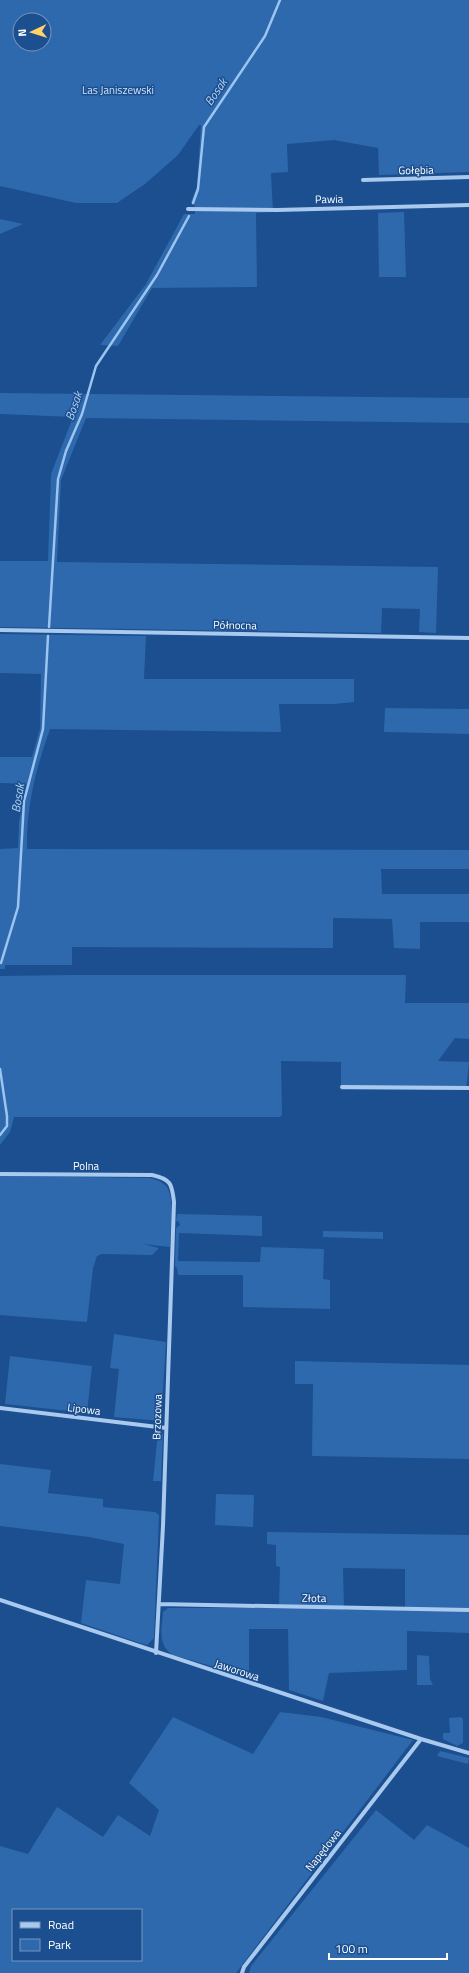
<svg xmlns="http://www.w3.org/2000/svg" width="469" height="1973" viewBox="0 0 469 1973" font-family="'Titillium Web',sans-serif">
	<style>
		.green { fill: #2e69ad; fill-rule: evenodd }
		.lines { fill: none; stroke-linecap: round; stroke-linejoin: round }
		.stream { stroke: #9cc4f0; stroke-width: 2.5 }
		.street { stroke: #a9c9ee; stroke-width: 4 }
		.labels { text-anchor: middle; stroke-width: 3; stroke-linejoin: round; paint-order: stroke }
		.park-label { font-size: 11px; fill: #cfe3fa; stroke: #1b4f8f }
		.street-label { font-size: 11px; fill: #fff; stroke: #1b4f8f }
		.water-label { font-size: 12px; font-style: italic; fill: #b5d3f5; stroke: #1b4f8f }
	</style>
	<rect width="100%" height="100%" fill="#1b4f8f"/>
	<!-- green -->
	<path class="green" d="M0,0H469V172L379,175L378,148L334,140L287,144L288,172L271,173L273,212L256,213L257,287L152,288L118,346L100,345L146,284L184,214H195V206L191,202L197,186L201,125H199L178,155L145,184L117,203H76L0,186ZM20,20H44V44H20Z
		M404,212L406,277H379L378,213Z
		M0,219L23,224L0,234Z
		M0,393L469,398V423L86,418L61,480L57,562L438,567L436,633L419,632L420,609L382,608L381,633L0,627V561H48L51,474L73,417L0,414Z
		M0,634L146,636L144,679H354V702L335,704H279L281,732L50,729C36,768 26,807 27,849L469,850V869H381L382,894H469V922H420V949L394,948L392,919L333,918V948L72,947V965H5V969H0V849L18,848L19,822L26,784L0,783V757H32L40,729L41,674L0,673Z
		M385,708L469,709V734L384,732Z
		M72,975H406L405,1003H469V1039L455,1038L438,1061L469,1062L466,1090H341V1062L281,1061L282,1115L280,1117H14L10,1132L0,1145V976Z
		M0,1176L150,1178C156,1180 161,1181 165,1185C176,1195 170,1233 170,1247L143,1244L159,1248L152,1255L102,1254L97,1256L93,1268L87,1322L0,1315Z
		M177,1214L262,1216V1236L179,1233L178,1261L260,1262L261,1247L324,1249L323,1279L330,1280V1309L243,1307V1275H178L177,1268L175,1266L176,1228L180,1225L179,1222L176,1221Z
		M323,1231L383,1232V1239L323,1237Z
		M114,1334L166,1342L161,1421L114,1417L119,1369L110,1368Z
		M10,1356L92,1366L87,1413L5,1404Z
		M295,1361L469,1365V1459L312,1456L313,1384H295Z
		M158,1432L163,1434L161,1481H153Z
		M0,1464L51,1470L48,1493L103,1499V1507L155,1512L159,1515L154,1638L147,1645L140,1643L81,1623L86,1580L120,1584L124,1544L89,1537L0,1526Z
		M216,1494L254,1495L253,1527L215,1525Z
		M267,1532L469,1535V1633L407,1631V1670L329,1673L323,1701L289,1690L288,1629H249V1677L173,1655C157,1645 162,1629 163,1612L168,1608H279L280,1567L276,1566V1545L267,1544ZM343,1568L405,1569V1610H344Z
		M417,1655L429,1656L430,1679L433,1685H417Z
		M280,1712L321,1717L413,1740L236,1973H0V1846L28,1854L57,1807L103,1837L118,1815L150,1836L159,1810L129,1783L173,1717L253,1754ZM13,1910H141V1960H13Z
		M461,1717L463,1719V1743L457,1746L443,1739V1733H450L449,1718Z
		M440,1751L469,1758L468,1764L437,1756Z
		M376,1810L414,1840L427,1825L469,1848V1973H249L251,1966Z"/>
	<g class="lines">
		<!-- stream -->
		<path class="stream" d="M193,203L198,189L204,127L265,36L280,0
			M49,627L58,479L66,451L82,414L96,366L157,275L189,216
			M1,963L18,907L24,801L43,729L48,636
			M0,1069L7,1116V1126L0,1135"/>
		<!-- street -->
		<path class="street" d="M363,180L469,177
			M188,209L277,210L469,205
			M0,630L469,638
			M342,1087L469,1088
			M0,1174L152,1175C171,1179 172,1184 174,1202L163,1526L156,1653
			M0,1408L166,1428
			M0,1600L421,1739L469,1753
			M159,1604L469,1610
			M242,1973L244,1967L421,1739"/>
	</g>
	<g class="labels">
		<!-- park labels -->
		<g class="park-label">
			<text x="118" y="94">Las Janiszewski</text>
		</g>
		<!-- street labels -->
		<g class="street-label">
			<text transform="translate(416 170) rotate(-1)" y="4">Gołębia</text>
			<text transform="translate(329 199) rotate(-1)" y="4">Pawia</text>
			<text transform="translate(235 625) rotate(1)" y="4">Północna</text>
			<text x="86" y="1170">Polna</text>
			<text transform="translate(84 1409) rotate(7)" y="4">Lipowa</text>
			<text transform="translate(157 1417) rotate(-88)" y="4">Brzozowa</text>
			<text transform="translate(314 1598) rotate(1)" y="4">Złota</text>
			<text transform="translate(237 1670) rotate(18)" y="4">Jaworowa</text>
			<text transform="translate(323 1850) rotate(-52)" y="4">Napędowa</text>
		</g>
		<!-- water labels -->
		<g class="water-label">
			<text transform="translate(216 92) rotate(-56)" y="4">Bosak</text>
			<text transform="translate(74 406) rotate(-71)" y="4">Bosak</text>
			<text transform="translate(18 798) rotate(-81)" y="4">Bosak</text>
		</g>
	</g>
	<!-- legend -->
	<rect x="12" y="1909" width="130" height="52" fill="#1b4f8f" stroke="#7695bc"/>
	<rect x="20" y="1922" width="20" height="6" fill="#a9c9ee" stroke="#7695bc"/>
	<text x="48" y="1929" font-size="12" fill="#ffffff">Road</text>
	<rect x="20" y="1939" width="20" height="12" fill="#2e69ad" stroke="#7695bc"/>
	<text x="48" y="1949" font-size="12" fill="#ffffff">Park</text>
	<!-- north arrow -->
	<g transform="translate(32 32) rotate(266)"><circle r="19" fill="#1b4f8f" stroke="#7695bc"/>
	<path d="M0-3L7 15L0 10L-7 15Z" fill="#ffd166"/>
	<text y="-6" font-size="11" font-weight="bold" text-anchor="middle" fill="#ffffff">N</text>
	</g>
	<!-- scale -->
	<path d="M329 1953v6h118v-6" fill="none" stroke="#ffffff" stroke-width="2"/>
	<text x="335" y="1953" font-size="12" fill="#ffffff" stroke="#1b4f8f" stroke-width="3" paint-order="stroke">100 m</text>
</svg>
